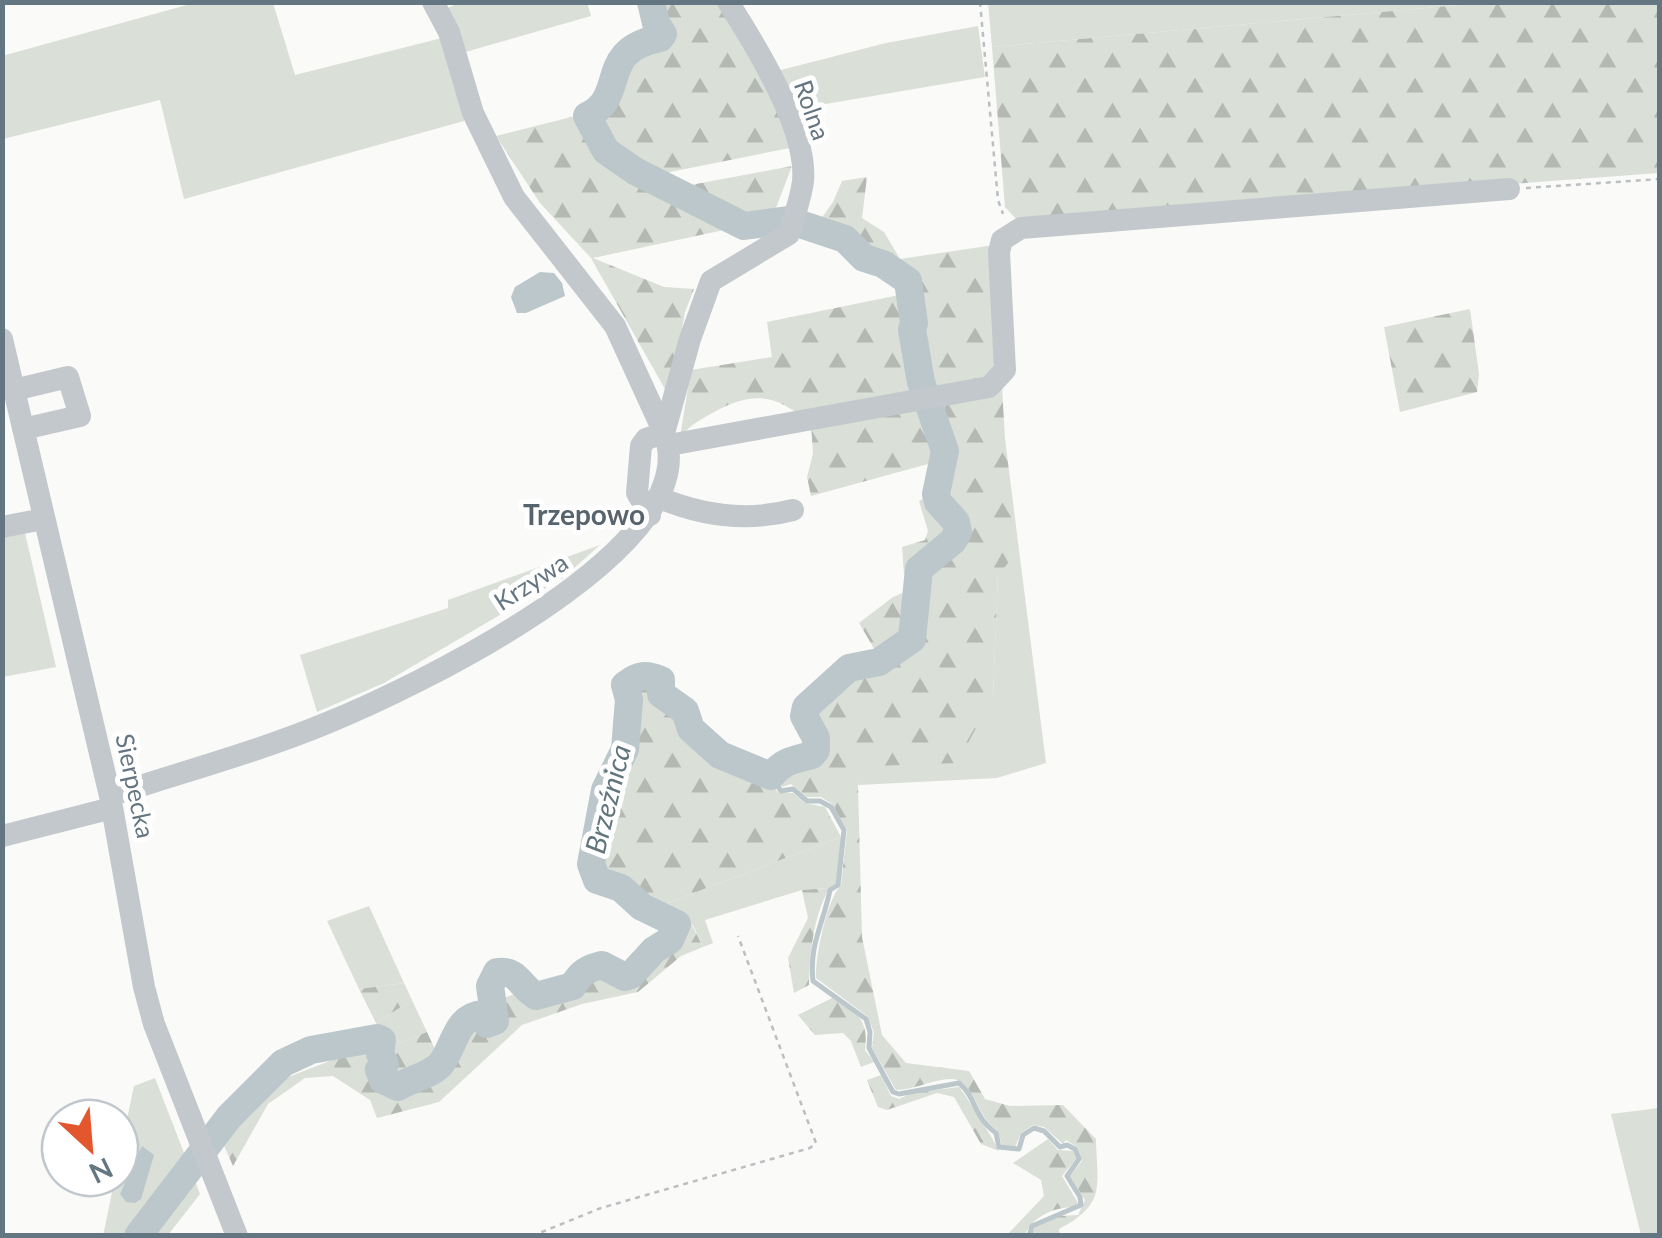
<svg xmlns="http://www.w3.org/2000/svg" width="1662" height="1238" viewBox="0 0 1662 1238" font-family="Lato,sans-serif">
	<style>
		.green { fill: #dadfd7 }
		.forest { fill: url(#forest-firs) }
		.water { fill: #bbc7cb }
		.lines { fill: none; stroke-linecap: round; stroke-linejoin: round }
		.stream { stroke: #bbc7cb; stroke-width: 5 }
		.river { stroke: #bbc7cb; stroke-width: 28 }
		.path { stroke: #bbbfc2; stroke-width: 2.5; stroke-dasharray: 5 5; stroke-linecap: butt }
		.minor { stroke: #c3c8cc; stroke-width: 22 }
		.labels { text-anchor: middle; stroke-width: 10; stroke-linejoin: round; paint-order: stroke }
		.street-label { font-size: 25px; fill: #657683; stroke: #fff }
		.neighbourhood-label { font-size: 28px; font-weight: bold; fill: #57646e; stroke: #fff }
		.water-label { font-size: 28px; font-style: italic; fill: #60757c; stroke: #fff }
	</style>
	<defs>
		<pattern id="forest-firs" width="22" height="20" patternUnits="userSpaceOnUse" patternTransform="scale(2.5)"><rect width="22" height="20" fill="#dadfd7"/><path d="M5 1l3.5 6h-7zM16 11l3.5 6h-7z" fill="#b4b9b4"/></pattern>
	</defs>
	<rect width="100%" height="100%" fill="#fafaf8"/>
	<!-- green -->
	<path class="green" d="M587,2L591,16L462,53L443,10L459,3Z
		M988,2L1481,3L992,47Z
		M194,3H273L295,75L446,37L462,85L464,121L184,199L160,100L3,139L2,56Z
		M978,26L985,77L790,110L773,72L886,43Z
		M25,533L56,667L3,677V537Z
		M600,545L563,578L384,683L317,712L300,655L448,608V600Z
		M1019,550L1046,763L997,778L858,785L872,766L993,697L998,574Z
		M841,837L836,883L829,888L802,890L705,920L713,943L703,947L693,925L680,929V919L654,908Z
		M369,906L404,983L359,989L327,921Z
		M412,1000L427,1032L384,1049L387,1039L381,1035L376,1023Z
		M155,1078L200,1194L168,1235L103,1236L115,1178H120V1152L134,1086Z
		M1659,1108V1235H1641L1611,1114Z"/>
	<!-- forest -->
	<path class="forest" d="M654,3H720L763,73L790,148L650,176L607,149L592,116C617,106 613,81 625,60C634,44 654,46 666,35L659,23Z
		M1481,3H1659V173L1018,221L1005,207L992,47Z
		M583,114L604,154L638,178L738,227L593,258L664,287L694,289L685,312L670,398L591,258L540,203L496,136Z
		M792,166L774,213L748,222L724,206L717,208L680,187Z
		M867,177L862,218L884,232L900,259L994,245L1005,439L1019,550L998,575L993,697L957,763L873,766L858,785L862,937L882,1035L906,1063L969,1071L985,1099L1010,1106L1063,1105L1096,1139C1097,1186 1107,1204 1059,1229L1060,1235H1031L1034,1227L1060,1216L1078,1215L1085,1200L1070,1176L1082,1161L1077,1147L1066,1140L1063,1144L1044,1127L1033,1125L1021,1133L1015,1147L1002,1145L997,1130C977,1118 973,1078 951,1079C933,1079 915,1090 896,1090L872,1048L874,1032L867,1016L816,978C815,957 827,899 841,885L847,830L832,804L821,797H807L791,784L782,787L778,779L792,763L818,755L820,736L807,717L825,691L851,670L878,673L880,667L916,642L917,602L922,570L963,539L968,526L941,501L939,493L949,457L934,411L922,358L913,298L915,281L898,266L874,258L850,237L818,223L833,202L842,181Z
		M904,294C915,323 903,357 914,387C922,413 940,433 939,461L811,496L807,477L813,454L811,424C779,396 756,390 718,410C703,418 691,424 680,437L691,370L772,357L767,322Z
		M1470,309L1479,374L1477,392L1400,412L1384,327Z
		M932,494L935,505L954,526C949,546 932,555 915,567L913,577L904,574L902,547L925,540L928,531L919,501Z
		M912,589L908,639L879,657L859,623L893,597Z
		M648,677L657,682L660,697L683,713C682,727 710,756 723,761C749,773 757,769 779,793H793L805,803L825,807L841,837L654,908L644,904L624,885L599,879L595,867L608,791L629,747L632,703L628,689L632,682Z
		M829,888C813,919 810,951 809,985L794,993L788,958L808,918L802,890Z
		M692,925L703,947L681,956L638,992L582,1004L522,1025L439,1102L377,1118L370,1100L333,1076L305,1078L268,1104L233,1166L222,1141L225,1134L270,1084L379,1042L378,1054L382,1065L377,1070L380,1080L397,1091C425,1074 454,1066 461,1029L478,1017L485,1027H495L498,1021L499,1000L522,991L536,999L572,990L593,970L606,969L629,980C645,963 671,947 680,929Z
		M404,983L412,1000L376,1023L359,989Z
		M832,998C857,1011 869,1020 865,1050L874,1062L861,1067L851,1041L843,1033L815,1035L798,1015Z
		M427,1032L439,1058L437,1064L399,1083L385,1079L382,1071L388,1066L384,1049Z
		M881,1075L891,1096L899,1099L912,1093L959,1087C965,1094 996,1143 999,1151L981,1144L954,1097L937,1093L887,1110L878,1107L867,1080Z
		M1048,1139L1058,1150L1073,1151L1076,1159L1062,1176L1078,1203L1074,1207C1055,1207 1031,1217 1025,1235H1007L1044,1196L1041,1180L1013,1163Z"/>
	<!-- water -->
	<path class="water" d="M540,272L554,273L562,283L565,296L526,313H517L511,297L515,287Z
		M142,1146L154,1155L141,1199L135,1203L126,1202L120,1194Z"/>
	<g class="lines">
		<!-- stream -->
		<path class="stream" d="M771,776L781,791L793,789L807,801H820L831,807L844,830L838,885L830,890C823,925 809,944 813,981L866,1019L870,1032L869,1048L893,1092L899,1094L959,1083C977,1098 972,1115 996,1133L999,1147L1019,1149L1023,1135L1034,1128L1044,1131L1060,1147L1067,1145L1075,1149L1079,1159L1067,1176L1080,1197L1081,1205L1032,1226L1029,1236"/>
		<!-- river -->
		<path class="river" d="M138,1236L229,1117L283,1063L311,1050L377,1038L382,1040L380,1054L385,1064L379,1070L383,1080L398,1087C411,1079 429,1076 440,1065C455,1047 455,1016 483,1014L487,1024L495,1021L490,986L497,972C518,969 520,987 536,996L573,986C580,973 588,968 602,965L625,977L631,975L654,950L670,940L677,924L642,907L621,888L597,880L591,864L605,790L625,749L629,700L625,685C639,674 646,674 661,680V694L685,711L691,729L720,755L771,776C784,760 794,760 812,755L816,750V738L804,716L806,707L849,668L879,662L912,639L919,569L953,541L958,532L956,522L938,502L936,494L945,451L921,382L912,330L914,323L908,281L883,264L864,258L845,239L788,220L744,226L635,171L606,151L587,116C629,96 595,51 660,38L663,34L656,23L651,2"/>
		<!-- path -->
		<path class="path" d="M980,2L998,200L1003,214
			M1526,188L1660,179
			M532,1236L601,1208L810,1148L816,1143L738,936"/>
		<!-- minor -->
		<path class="minor" d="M2,339L110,796L144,987L154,1024L237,1236
			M14,390L68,377L80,416L23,429
			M669,445L989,387L1005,370L999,252L1002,240L1021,228L1509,189
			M660,498C703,516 747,522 793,510
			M650,515L637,493L641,446L646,439L664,433L690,339L711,281L789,234C794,217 801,198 803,181C808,130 755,44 728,2
			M2,527L43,519
			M110,796C182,772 257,752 327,723C409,690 710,547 664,433L615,326L514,197L473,113L449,32L433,2
			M2,836L112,808"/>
	</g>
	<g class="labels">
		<!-- street labels -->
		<g class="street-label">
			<text transform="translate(812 110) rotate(71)" y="9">Rolna</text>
			<text transform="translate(531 582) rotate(-33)" y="9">Krzywa</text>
			<text transform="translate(135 786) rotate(78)" y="9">Sierpecka</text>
		</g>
		<!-- neighbourhood labels -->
		<g class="neighbourhood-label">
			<text x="584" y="525">Trzepowo</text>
		</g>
		<!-- water labels -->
		<g class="water-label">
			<text transform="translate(608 799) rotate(-76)" y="10">Brzeźnica</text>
		</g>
	</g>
	<!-- border -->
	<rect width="1662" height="1238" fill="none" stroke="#657683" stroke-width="10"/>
	<!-- north arrow -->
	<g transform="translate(90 1148) rotate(154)"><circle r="48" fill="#ffffff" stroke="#c1c8cd" stroke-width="2.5"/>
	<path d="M0-8L18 38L0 25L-18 38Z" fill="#e4572e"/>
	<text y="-15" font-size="28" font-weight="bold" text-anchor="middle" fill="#657683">N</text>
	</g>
</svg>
